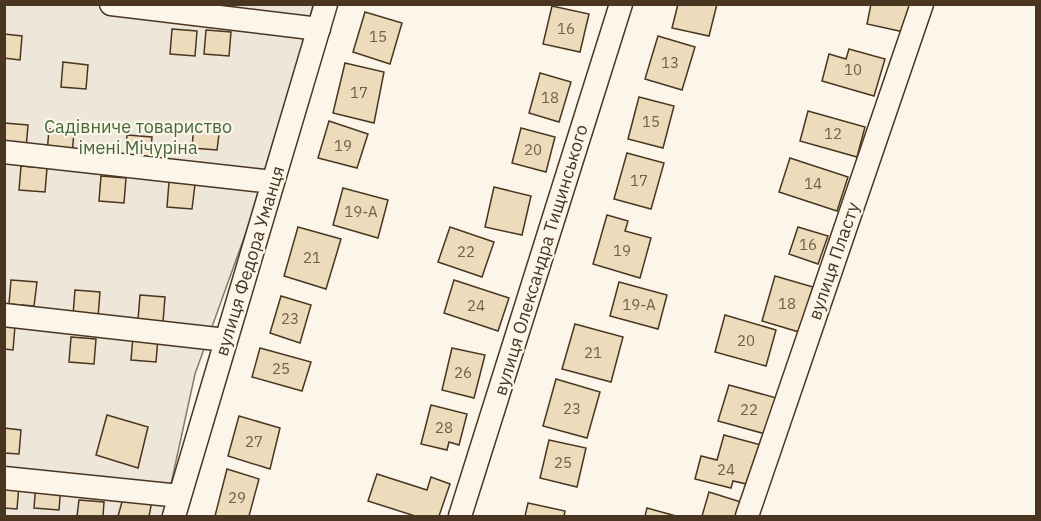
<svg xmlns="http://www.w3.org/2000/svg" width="1041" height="521" viewBox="0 0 1041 521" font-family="'IBM Plex Sans',sans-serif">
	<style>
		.green { fill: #ede6d9; stroke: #887966; stroke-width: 1.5 }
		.building { fill: #ecdcbc; stroke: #4a3520; stroke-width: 1.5 }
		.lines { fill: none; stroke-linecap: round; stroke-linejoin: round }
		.street-casing { stroke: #4a3520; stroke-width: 25 }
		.street { stroke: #fbf6e9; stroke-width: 22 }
		.labels { text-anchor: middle; stroke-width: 4.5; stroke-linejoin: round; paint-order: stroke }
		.number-label { font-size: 15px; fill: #725f47 }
		.park-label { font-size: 18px; fill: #436837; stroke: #fbf6e9 }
		.street-label { font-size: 18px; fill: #4a3520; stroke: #fbf6e9 }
	</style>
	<rect width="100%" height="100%" fill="#fbf6e9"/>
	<!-- green -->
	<path class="green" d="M4,5H313L272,160L195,374L164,516H5Z"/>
	<!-- building -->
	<path class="building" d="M678,4H717L709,36L672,28Z
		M871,4H910L904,32L867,24Z
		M552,6L589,14L580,52L543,44Z
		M365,12L402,23L390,64L353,52Z
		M172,29L197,31L195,56L170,54Z
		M206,30L231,32L229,56L204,54Z
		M4,34L22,36L20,60L4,58Z
		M658,36L695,47L682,90L645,79Z
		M849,49L885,59L874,96L822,81L829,54L846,59Z
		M63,62L88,65L86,89L61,87Z
		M345,63L384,72L374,123L333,113Z
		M540,73L571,82L559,122L529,113Z
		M639,97L674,106L663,148L628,139Z
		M808,111L865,127L857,157L800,141Z
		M329,121L368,134L357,168L318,158Z
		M4,123L28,125L26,149L4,148Z
		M194,124L220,126L217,150L192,148Z
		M521,128L555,137L546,172L512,163Z
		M49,129L74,131L72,156L47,154Z
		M127,135L152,137L150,161L125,159Z
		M627,153L664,163L651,209L614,199Z
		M790,158L848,177L837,211L779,192Z
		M21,166L47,168L45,192L19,190Z
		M101,176L126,178L124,203L99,201Z
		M169,182L195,184L192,209L167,207Z
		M494,187L531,196L522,235L485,227Z
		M343,188L388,200L378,238L333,225Z
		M607,215L628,221L625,231L651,238L640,278L593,264Z
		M298,227L341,239L326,289L284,276Z
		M450,227L494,242L482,277L438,262Z
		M798,227L828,236L818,264L789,254Z
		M775,276L813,287L799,332L762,321Z
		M11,280L37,282L34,306L9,304Z
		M454,280L509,298L498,331L444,313Z
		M619,282L667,295L658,329L610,316Z
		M75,290L100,292L98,317L73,315Z
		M140,295L165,297L163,322L138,320Z
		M281,296L311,305L300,343L270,333Z
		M725,315L776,330L766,366L715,352Z
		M575,324L623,337L611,382L562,369Z
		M4,325L15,326L13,350L4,349Z
		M133,336L158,338L156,362L131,360Z
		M71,337L96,339L94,364L69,362Z
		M260,348L311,362L302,391L252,377Z
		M452,348L485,355L474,398L442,390Z
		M556,379L600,392L587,438L543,426Z
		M729,385L780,399L769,435L718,421Z
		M431,405L467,414L459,445L449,442L447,450L421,444Z
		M107,415L148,427L138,468L96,455Z
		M239,416L280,428L270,469L228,456Z
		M4,428L21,430L19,454L4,453Z
		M724,435L761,445L751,485L733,481L731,488L695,479L701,456L717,460Z
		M549,440L586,448L577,487L540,478Z
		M227,469L259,479L249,516H215Z
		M377,474L427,490L431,477L450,484L439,516H415L368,501Z
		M36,483L61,485L59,510L34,508Z
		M4,484L19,485L17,509L4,508Z
		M709,492L744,503L740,516H702Z
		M124,495L152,501L149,516H118Z
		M79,500L104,502L103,516H77Z
		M528,503L565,511L564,516H525Z
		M647,508L676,516H645Z"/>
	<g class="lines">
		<!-- street casing -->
		<g class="street-casing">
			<path id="street" d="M111,4L319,29
				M4,152L273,182
				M4,315L226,340
				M4,478L180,496
				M174,516L326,4
				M460,516L621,4
				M747,516L922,4"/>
		</g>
		<!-- street -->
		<use href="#street" class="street"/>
	</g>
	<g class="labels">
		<!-- number labels -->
		<g class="number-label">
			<text x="566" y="34">16</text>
			<text x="378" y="42">15</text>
			<text x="670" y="68">13</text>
			<text x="853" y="75">10</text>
			<text x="359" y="98">17</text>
			<text x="550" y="103">18</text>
			<text x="651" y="127">15</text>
			<text x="833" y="139">12</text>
			<text x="343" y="151">19</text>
			<text x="533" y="155">20</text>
			<text x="639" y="186">17</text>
			<text x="813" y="189">14</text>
			<text x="361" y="217">19-А</text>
			<text x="808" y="250">16</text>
			<text x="622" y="256">19</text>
			<text x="466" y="257">22</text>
			<text x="312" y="263">21</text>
			<text x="787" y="309">18</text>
			<text x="639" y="310">19-А</text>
			<text x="476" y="311">24</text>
			<text x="290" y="324">23</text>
			<text x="746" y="346">20</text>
			<text x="593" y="358">21</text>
			<text x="281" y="374">25</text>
			<text x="463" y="378">26</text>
			<text x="572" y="414">23</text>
			<text x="749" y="415">22</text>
			<text x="444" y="433">28</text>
			<text x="254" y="447">27</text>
			<text x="563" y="468">25</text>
			<text x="726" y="475">24</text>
			<text x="237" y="503">29</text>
		</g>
		<!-- park labels -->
		<g class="park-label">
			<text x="138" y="133">Садівниче товариство<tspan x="138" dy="21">імені Мічуріна</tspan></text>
		</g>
		<!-- street labels -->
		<g class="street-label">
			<text transform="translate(541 260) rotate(-73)" y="6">вулиця Олександра Тищинського</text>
			<text transform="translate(250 261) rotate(-73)" y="6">вулиця Федора Уманця</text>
			<text transform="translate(834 261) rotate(-71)" y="6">вулиця Пласту</text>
		</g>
	</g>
	<!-- border -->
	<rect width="1041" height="521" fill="none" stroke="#4a3520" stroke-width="12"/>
</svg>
